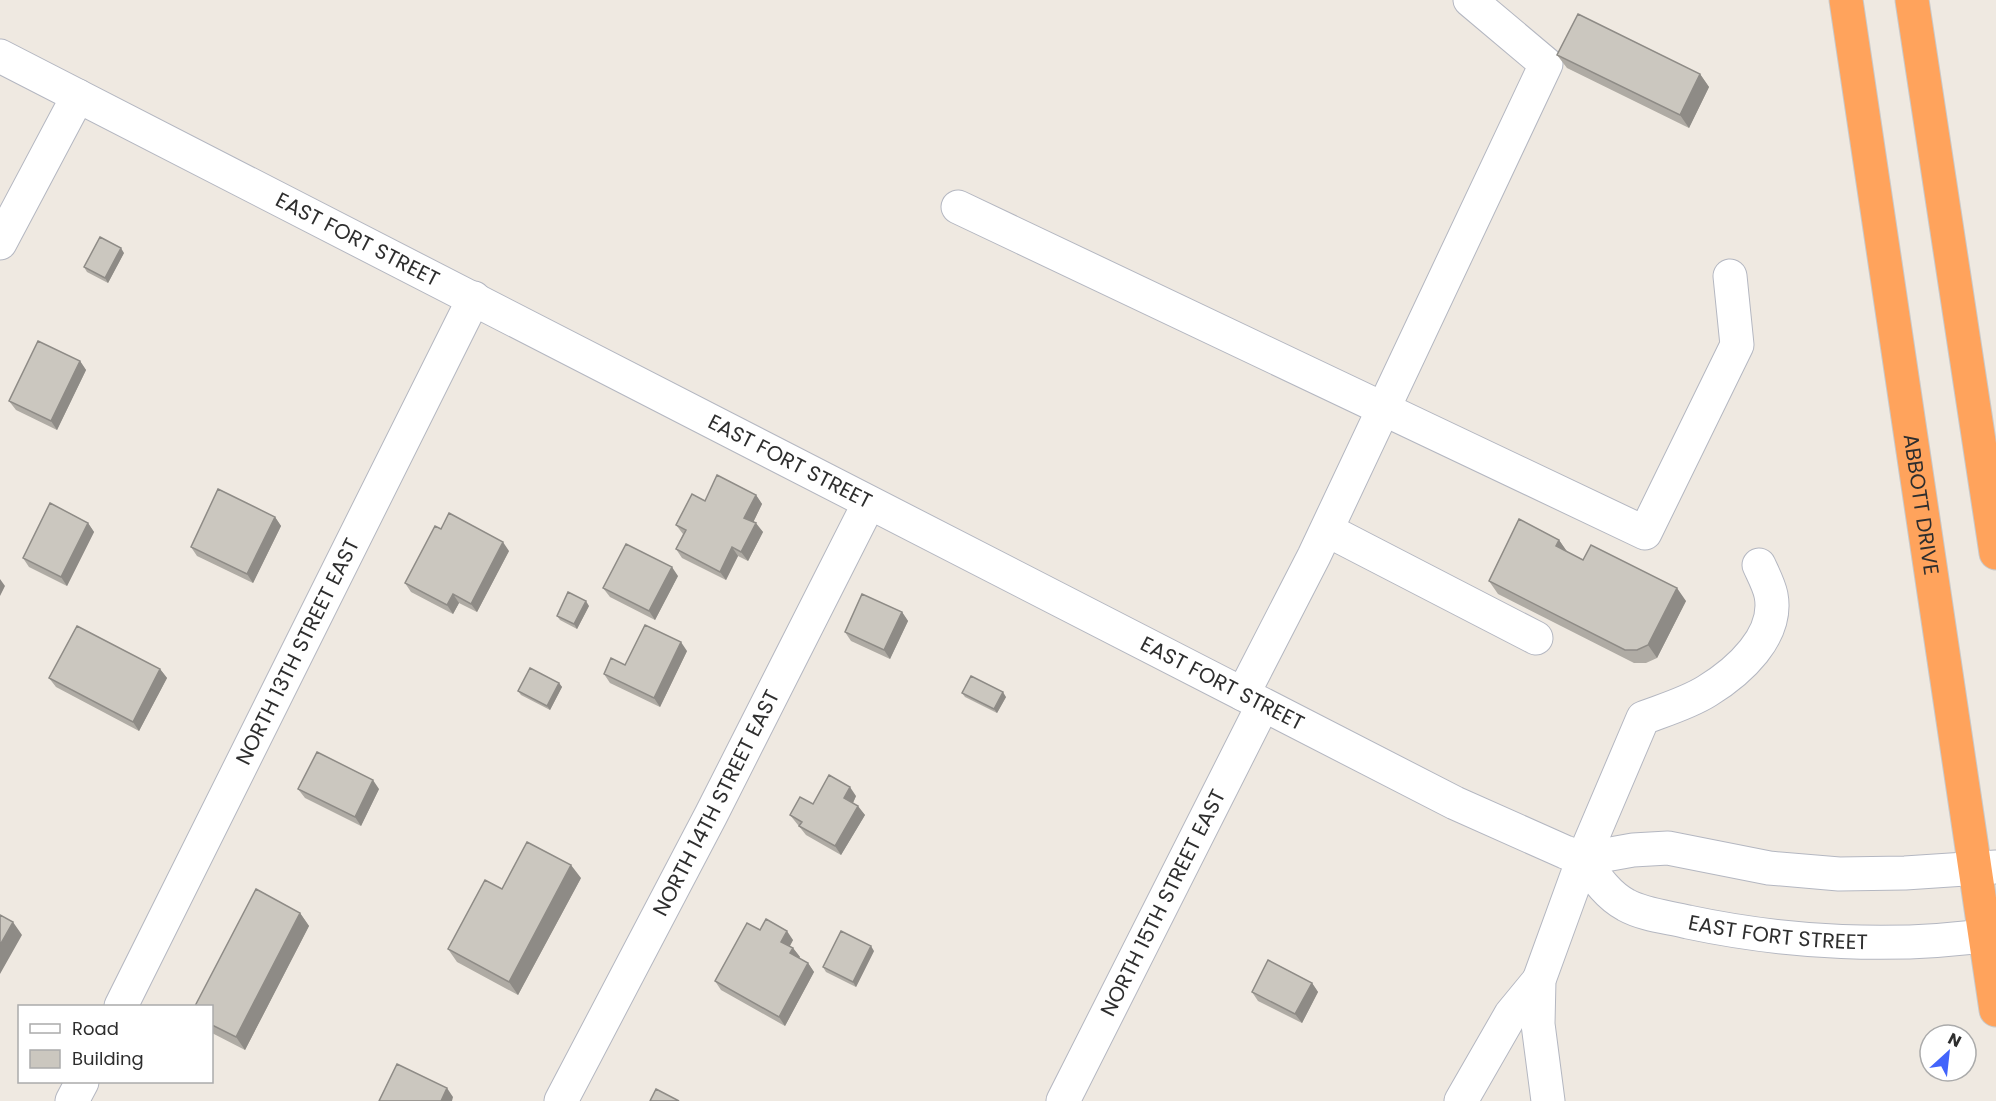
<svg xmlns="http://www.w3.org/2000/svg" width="1996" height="1101" viewBox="0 0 1996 1101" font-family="Poppins,sans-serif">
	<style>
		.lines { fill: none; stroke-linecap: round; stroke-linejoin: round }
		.minor-casing { stroke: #b4b7c1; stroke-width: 35 }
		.highway-casing { stroke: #c9c9c9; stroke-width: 35 }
		.minor { stroke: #fff; stroke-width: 33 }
		.highway { stroke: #ffa35c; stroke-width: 33 }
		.wall { fill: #afaba4 }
		.shaded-wall { fill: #8e8b86 }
		.building { fill: #cbc7bf; stroke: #8e8b86; stroke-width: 1.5 }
		.labels { text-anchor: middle; stroke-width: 4.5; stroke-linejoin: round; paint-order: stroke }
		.street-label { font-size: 21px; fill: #2e2e2e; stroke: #fff }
	</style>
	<rect width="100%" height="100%" fill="#efe9e1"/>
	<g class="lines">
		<!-- minor casing -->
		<g class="minor-casing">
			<g id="minor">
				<path id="s1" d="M0,56L1455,803L1565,852L1583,859L1633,850L1668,848L1769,868L1839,874L1905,873L1996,867"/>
				<path d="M958,207L1645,533L1737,345L1730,276"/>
				<path d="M0,243L78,96"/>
				<path d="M1327,530L1536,638"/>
				<path d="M1243,694L1314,556L1546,64L1470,0"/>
				<path id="s2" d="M1583,859C1595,876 1607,895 1626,905C1644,915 1668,917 1688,922C1787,943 1896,949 1996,934"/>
				<path id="s3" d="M121,1006L474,298"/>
				<path d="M72,1101L82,1082"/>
				<path id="s4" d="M561,1101L711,815L869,503"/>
				<path id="s5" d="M1063,1101L1263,705"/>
				<path d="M1461,1101L1511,1014L1539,980"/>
				<path d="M1548,1101L1538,1024L1539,980L1583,859L1643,718C1664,710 1688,703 1707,691C1738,672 1779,636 1771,595C1769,585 1763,574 1759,565"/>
			</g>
		</g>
		<!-- highway casing -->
		<g class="highway-casing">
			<g id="highway">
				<path id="s6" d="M1846,0L1996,1010"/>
				<path d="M1912,0L1996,553"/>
			</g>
		</g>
		<!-- minor -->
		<use href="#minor" class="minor"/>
		<!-- highway -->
		<use href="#highway" class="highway"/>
	</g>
	<!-- wall -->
	<path class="wall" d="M1557,55L1700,74L1709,87L1689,128L1567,68Z
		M124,253L108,283L87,272L84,267Z
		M80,361L86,370L57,430L16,410L9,401Z
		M756,495L762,504L753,522L763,532L748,561L738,556L726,580L682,558L676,549L683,534L676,525L705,501Z
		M275,517L281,526L253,583L197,556L191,547Z
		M88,523L94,532L67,586L29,567L23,558Z
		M1559,540L1568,553L1583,560L1686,601L1657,658L1646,663H1634L1498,594L1489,581Z
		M509,551L477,612L459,603L453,614L411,592L405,583Z
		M678,576L655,620L610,597L603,588Z
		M589,606L577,629L560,620L557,616Z
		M902,612L908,621L890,659L851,641L845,632Z
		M687,651L660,707L610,683L604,674L625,665Z
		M160,669L167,678L139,731L56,687L49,678Z
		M559,683L562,687L550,710L521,695L518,691Z
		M962,693L1006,697L997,713L965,697Z
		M298,789H379L361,826L305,798Z
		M856,796L853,803L865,815L841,855L806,835L790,815L813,804Z
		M581,878L518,995L457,962L448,949Z
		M300,913L309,926L245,1050L212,1033V1006Z
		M760,930L793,940L790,946L793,948L800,957L799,958L808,963L814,972L785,1026L721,990L715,981Z
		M874,951L856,987L826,972L823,967Z
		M1312,983L1318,992L1302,1023L1258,1001L1252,992Z"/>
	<!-- shaded-wall -->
	<path class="shaded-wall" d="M1700,74L1709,87L1689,128L1680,115Z
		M121,248L124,253L108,283L105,278Z
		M80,361L86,370L57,430L51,421Z
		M756,495L762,504L751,527L744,518Z
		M275,517L281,526L253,583L247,574Z
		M88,523L94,532L67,586L61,577Z
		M756,523L763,532L748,561L741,552Z
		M1559,540L1568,553L1556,546Z
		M503,542L509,551L477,612L471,604Z
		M732,547L738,556L726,580L720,572Z
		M672,567L678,576L655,620L649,611Z
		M0,579L5,586L0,596Z
		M1677,588L1686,601L1657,658L1648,645Z
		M453,594L459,603L453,614L447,605Z
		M586,601L589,606L577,629L574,624Z
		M902,612L908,621L890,659L884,650Z
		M681,642L687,651L660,707L654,698Z
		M160,669L167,678L139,731L133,722Z
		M559,683L562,687L550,710L547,706Z
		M1003,692L1006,697L997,713L994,709Z
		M373,780L379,789L361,826L355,817Z
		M850,787L856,796L851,807L844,798Z
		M858,806L865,815L841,855L835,846Z
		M571,865L581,878L518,995L509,982Z
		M300,913L309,926L245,1050L236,1037Z
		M13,922L22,935L0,974V945Z
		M787,931L793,940L787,951L781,942Z
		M871,946L874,951L856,987L853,982Z
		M793,948L800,957L796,962L790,953Z
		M808,963L814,972L785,1026L779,1017Z
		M1312,983L1318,992L1302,1023L1295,1014Z
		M447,1088L453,1097L452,1101H441Z"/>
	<!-- building -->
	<path class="building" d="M1578,14L1700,74L1680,115L1557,55Z
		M100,237L121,248L105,278L84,267Z
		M38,341L80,361L51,421L9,401Z
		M717,475L756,495L744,518L756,523L741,552L732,547L720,572L676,549L686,530L676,525L692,494L705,501Z
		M218,489L275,517L247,574L191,547Z
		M50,503L88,523L61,577L23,558Z
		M449,513L503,542L471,604L453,594L447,605L405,583L435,526L441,529Z
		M1519,519L1559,540L1556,546L1583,560L1591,545L1677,588L1648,645L1637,650H1625L1489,581Z
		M626,544L672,567L649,611L603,588Z
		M568,592L586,601L574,624L557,616Z
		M862,594L902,612L884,650L845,632Z
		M645,625L681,642L654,698L604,674L611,658L625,665Z
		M77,626L160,669L133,722L49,678Z
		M530,668L559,683L547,706L518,691Z
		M971,676L1003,692L994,709L962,693Z
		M317,752L373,780L355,817L298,789Z
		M829,775L850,787L844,798L858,806L835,846L799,826L802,822L790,815L800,797L813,804Z
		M527,842L571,865L509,982L448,949L485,880L502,889Z
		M256,889L300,913L236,1037L212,1025V1006H195Z
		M0,915L13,922L0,945Z
		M766,919L787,931L781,942L793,948L790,953L808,963L779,1017L715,981L747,923L760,930Z
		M841,931L871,946L853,982L823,967Z
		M1268,960L1312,983L1295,1014L1252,992Z
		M397,1064L447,1088L441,1101H379Z
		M656,1089L679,1101H650Z"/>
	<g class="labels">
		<!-- street labels -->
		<g class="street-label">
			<text dy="7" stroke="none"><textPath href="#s1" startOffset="402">EAST FORT STREET</textPath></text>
			<text dy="7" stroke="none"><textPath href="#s1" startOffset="888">EAST FORT STREET</textPath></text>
			<text dy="7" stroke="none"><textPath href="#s6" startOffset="510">ABBOTT DRIVE</textPath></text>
			<text dy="7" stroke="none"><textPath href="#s3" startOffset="396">NORTH 13TH STREET EAST</textPath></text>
			<text dy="7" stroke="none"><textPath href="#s1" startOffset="1374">EAST FORT STREET</textPath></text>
			<text dy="7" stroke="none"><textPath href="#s4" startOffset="336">NORTH 14TH STREET EAST</textPath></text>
			<text dy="7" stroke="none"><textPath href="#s5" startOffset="222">NORTH 15TH STREET EAST</textPath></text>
			<text dy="7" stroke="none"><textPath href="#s2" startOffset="219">EAST FORT STREET</textPath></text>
		</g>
	</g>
	<!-- legend -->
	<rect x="18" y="1005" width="195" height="78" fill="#ffffff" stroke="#ababab" stroke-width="1.5"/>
	<rect x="30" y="1024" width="30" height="9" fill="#ffffff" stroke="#ababab" stroke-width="1.5"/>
	<text x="72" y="1035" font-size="18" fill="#2e2e2e">Road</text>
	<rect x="30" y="1050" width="30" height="18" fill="#cbc7bf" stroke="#ababab" stroke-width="1.5"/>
	<text x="72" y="1065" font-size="18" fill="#2e2e2e">Building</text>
	<!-- north arrow -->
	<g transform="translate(1948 1053) rotate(27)"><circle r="28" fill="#ffffff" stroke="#ababab" stroke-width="1.5"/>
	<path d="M0-4.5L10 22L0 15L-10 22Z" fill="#4264fb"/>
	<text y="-9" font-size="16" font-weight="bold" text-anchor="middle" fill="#2e2e2e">N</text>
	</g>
</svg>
